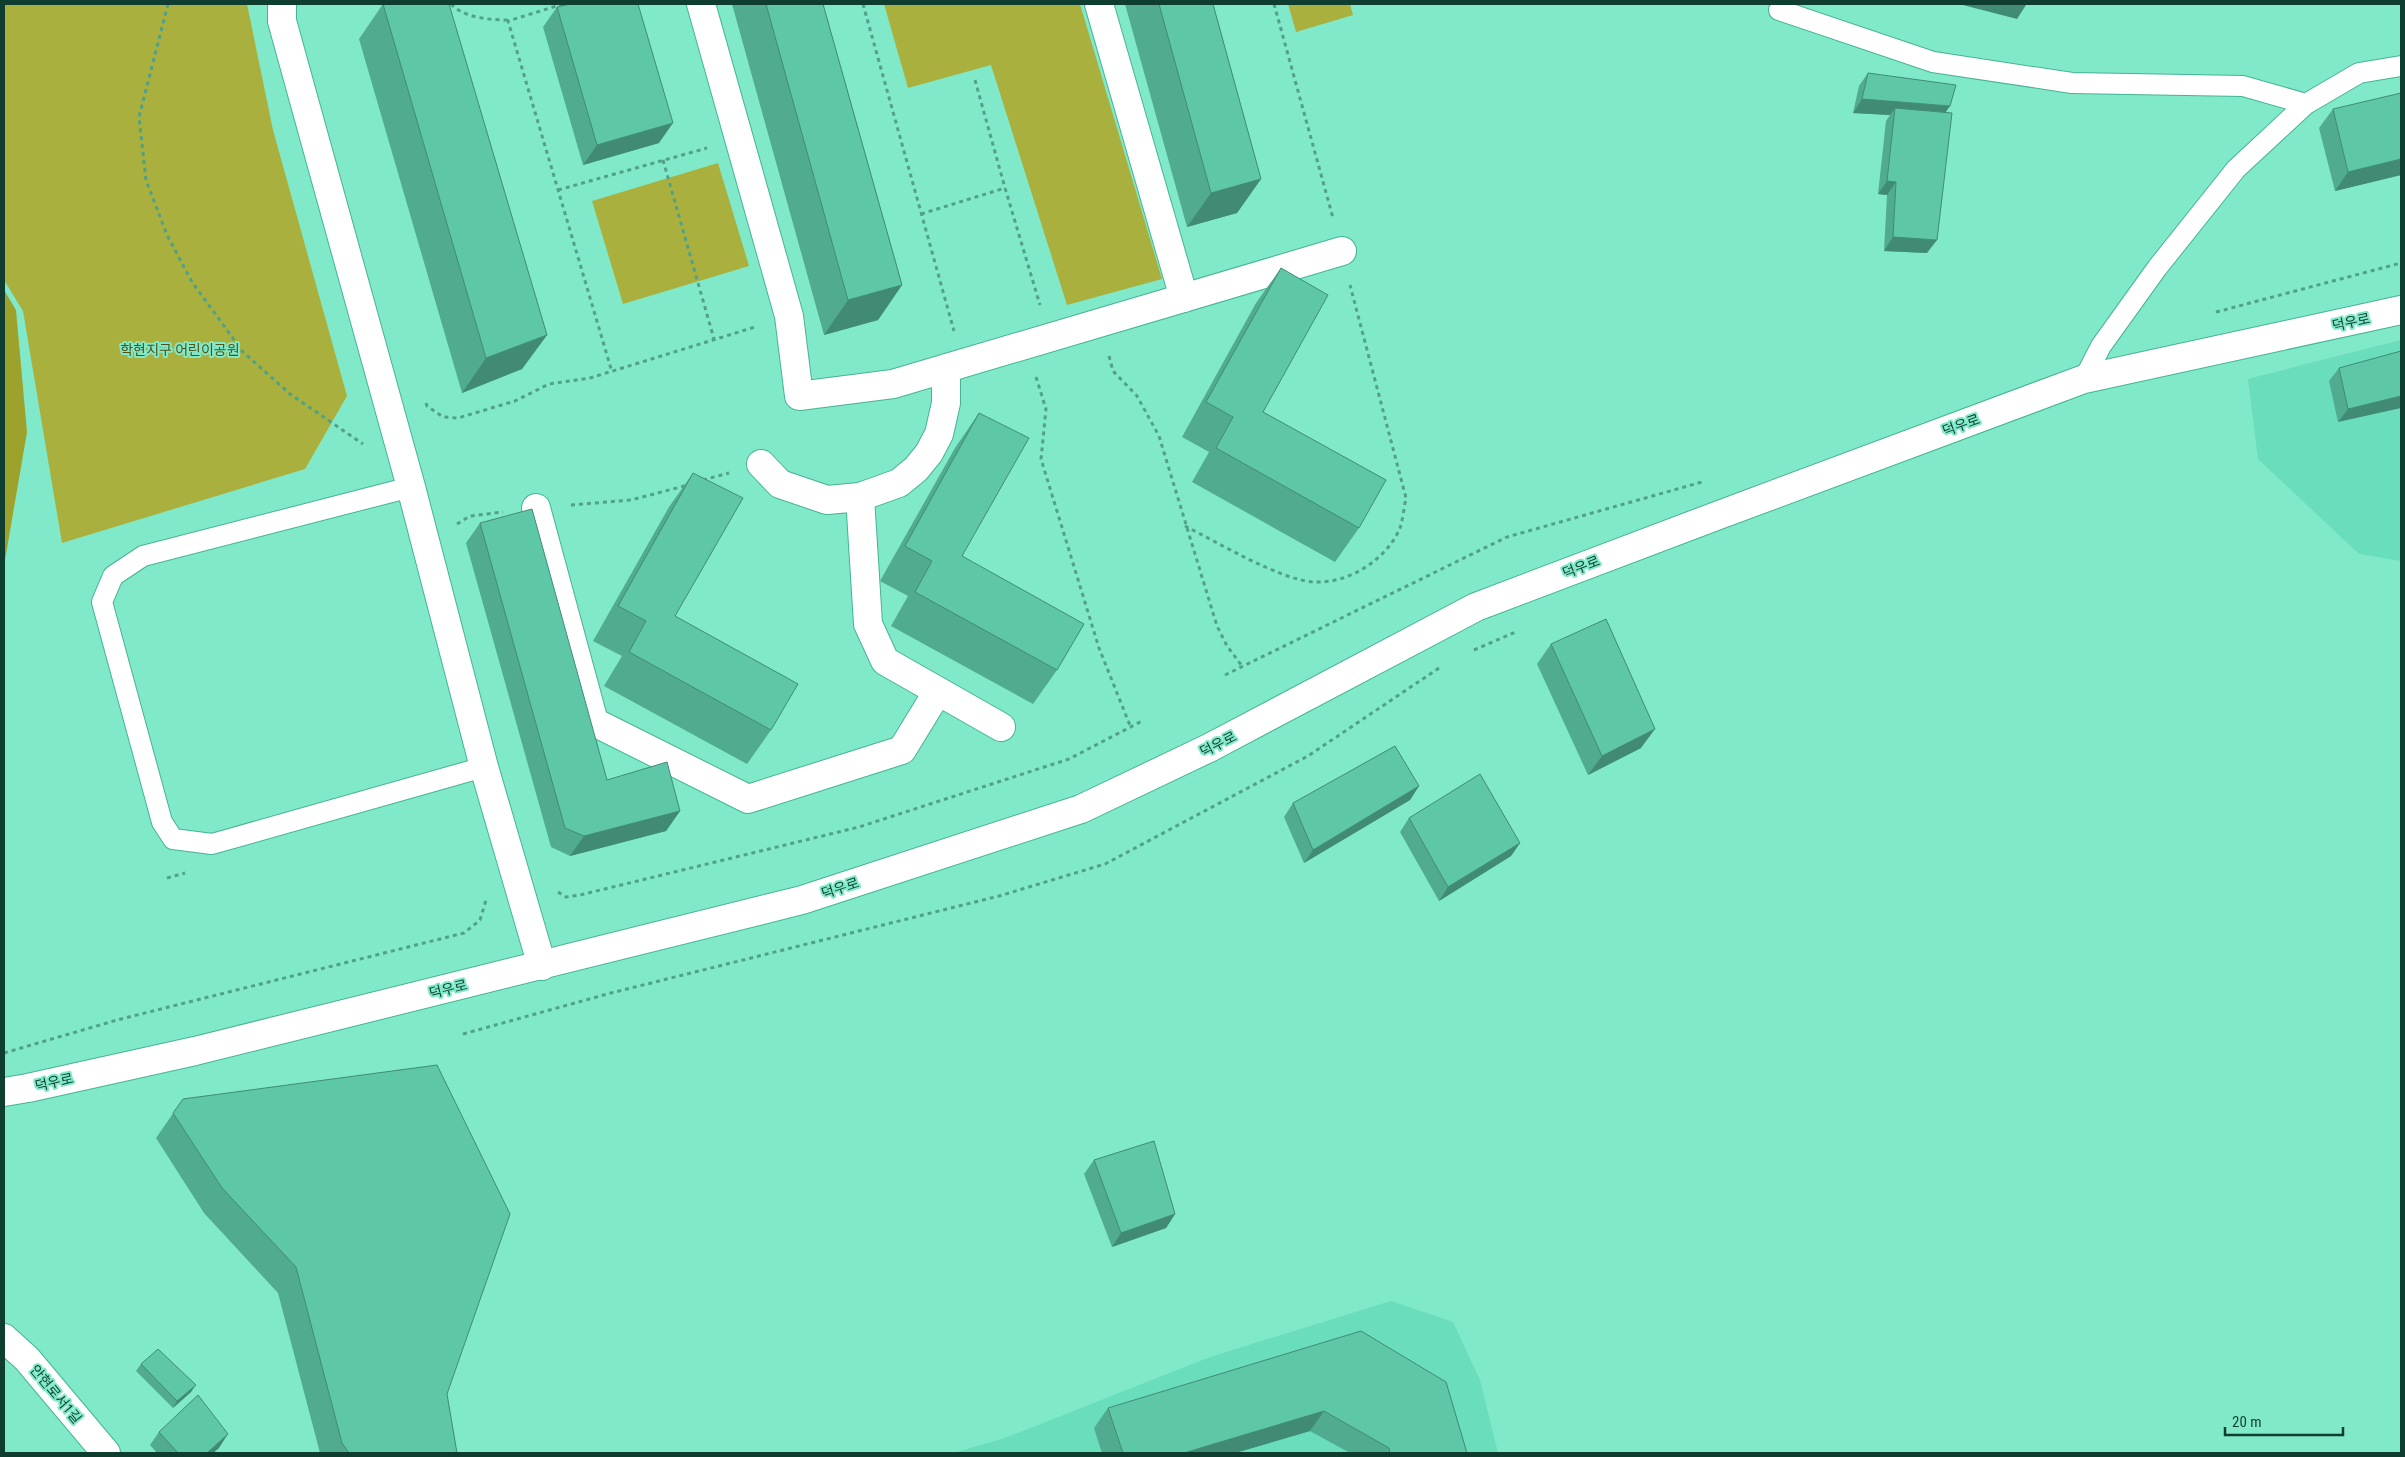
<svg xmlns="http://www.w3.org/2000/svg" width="2405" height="1457" viewBox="0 0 2405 1457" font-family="'Roboto Condensed','Noto Sans KR',sans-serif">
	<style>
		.built { fill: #69ddbc }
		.green { fill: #aab03e }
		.forest { fill: #9da22c }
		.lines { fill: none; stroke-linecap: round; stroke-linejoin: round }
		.lane-casing { stroke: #46b395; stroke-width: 22 }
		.street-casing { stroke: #46b395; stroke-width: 30 }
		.secondary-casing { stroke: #46b395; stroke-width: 30 }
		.path { stroke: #51a189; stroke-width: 3; stroke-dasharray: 4 4; stroke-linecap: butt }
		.lane { stroke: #fff; stroke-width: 20 }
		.street { stroke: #fff; stroke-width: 28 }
		.secondary { stroke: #fff; stroke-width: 28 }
		.wall { fill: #50ab90 }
		.shaded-wall { fill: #418b76 }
		.building { fill: #5dc7a8; stroke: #418b76 }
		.labels { text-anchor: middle; stroke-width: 4; stroke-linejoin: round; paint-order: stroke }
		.street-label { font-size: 14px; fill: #0f3e31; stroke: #80e9c9 }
		.park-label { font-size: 14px; fill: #505318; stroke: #80e9c9 }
	</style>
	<rect width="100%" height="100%" fill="#80e9c9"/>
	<!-- built -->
	<path class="built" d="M2401,340V561L2359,554L2258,459L2248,379Z
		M1391,1301L1453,1322L1480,1380L1498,1453H953L1005,1438L1210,1357Z"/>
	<!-- green -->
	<path class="green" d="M4,4H247L273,130L347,396L305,469L62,543L23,311L4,280Z
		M884,4H1080L1162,279L1067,305L991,65L908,88Z
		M1288,4H1350L1353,15L1296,32Z
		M718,163L749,266L623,304L592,201Z"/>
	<!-- forest -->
	<path class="forest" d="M4,290L16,310L27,432L4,566Z"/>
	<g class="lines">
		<!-- lane casing -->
		<g class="lane-casing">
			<path id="lane" d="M1779,10L1933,62L2072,83L2243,86L2306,104
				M2084,379L2101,346L2157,268L2236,169L2306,104L2359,73L2401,66
				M411,487L143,556L113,576L102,602L162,822L173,839L212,844L484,767"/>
		</g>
		<!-- street casing -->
		<g class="street-casing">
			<path id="street" d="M282,4V21L411,487L484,767L542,966
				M701,4L789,316L799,396L893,384L1342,251
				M1099,4L1184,298
				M761,464L780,484L827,500L860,497L899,483L916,469L929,453L939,434L946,403V368
				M860,497L868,624L885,661L1001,727
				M536,508L594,722L748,799L902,750L938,691
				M4,1338L27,1359L106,1453"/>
		</g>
		<!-- secondary casing -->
		<g class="secondary-casing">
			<path id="secondary" d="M4,1092L28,1088L195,1051L802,900L1081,809L1209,748L1476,607L1719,515L2084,379L2401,310"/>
		</g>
		<!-- path -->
		<path class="path" d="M168,4L139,117L146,180L167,235L192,282L243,352L290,394L363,444
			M451,4C464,18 490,20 508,20
			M563,4L508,21L612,372
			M863,4L954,331
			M1274,4L1333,218
			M975,80L1005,188
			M663,160L714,339
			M558,190L707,148
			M921,214L1005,188L1040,305
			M2216,312L2401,263
			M1109,356L1113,371L1137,396L1159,436L1217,626L1227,646L1242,666
			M1036,377L1046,409L1041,459L1099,648L1131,728
			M426,403L427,406L443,417L458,418L515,401L549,384L590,378L755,327
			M703,480L729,473
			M571,505L631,500L688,485
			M457,524L470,516L503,512
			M1185,526C1217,542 1280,580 1314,582C1349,584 1387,559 1400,528C1403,519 1404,507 1406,498L1350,285
			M1474,650L1518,631
			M1225,675L1507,537L1702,482
			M167,878L185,873
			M558,892L566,897L580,895L859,827L1069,759L1142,721
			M463,1034L611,993L999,896L1105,864L1308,756L1439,668
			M4,1053L117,1020L464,933L480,920L486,900"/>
		<!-- lane -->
		<use href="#lane" class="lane"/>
		<!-- street -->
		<use href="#street" class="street"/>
		<!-- secondary -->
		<use href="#secondary" class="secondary"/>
	</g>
	<!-- wall -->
	<path class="wall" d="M383,4L547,335L522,369L462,393L359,39Z
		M732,4H823L902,285L878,320L824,335Z
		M1125,4H1213L1261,179L1237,213L1187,227Z
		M557,7L659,143L583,165L543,27Z
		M1868,73L1945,112L1927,253L1884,251L1887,195L1878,194L1886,121L1890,115L1853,113L1859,86Z
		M2333,109L2401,175L2335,191L2319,128Z
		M1281,268L1263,412L1359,528L1335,562L1192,482L1209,452L1182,437L1256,303Z
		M2401,351L2338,422L2329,381L2339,368Z
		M979,413L962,556L1057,670L1033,704L891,626L908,596L880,581L955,448Z
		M693,473L675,616L771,730L747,764L604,686L622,656L593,641L669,507Z
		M480,523L607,780L680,811L666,831L570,856L551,847L466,543Z
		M1551,644L1641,748L1588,775L1537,664Z
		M1419,786L1410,800L1304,863L1284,817L1293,803Z
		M1409,818L1520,843L1511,856L1439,901L1400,832Z
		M183,1099L447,1394L457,1453H320L278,1293L204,1213L156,1138Z
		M1094,1160L1175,1214L1166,1228L1112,1247L1084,1174Z
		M141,1364L191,1392L173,1408L136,1371Z
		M1446,1382L1467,1453H1350L1310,1431L1235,1453H1102L1094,1428L1108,1408Z
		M159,1432L219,1448L213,1453H157L150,1445Z"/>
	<!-- shaded-wall -->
	<path class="shaded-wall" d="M1959,4H2020L2026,5L2017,19Z
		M1862,99L1950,106L1941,119L1895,108L1890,115L1853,113Z
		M673,123L659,143L583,165L597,145Z
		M2401,159V175L2335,191L2348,172Z
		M1261,179L1237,213L1187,227L1211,193Z
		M1887,181L1896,182L1887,195L1878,194Z
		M1893,237L1937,240L1927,253L1884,251Z
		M902,285L878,320L824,335L848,300Z
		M547,335L522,369L462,393L486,358Z
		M2401,396V408L2338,422L2348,409Z
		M1655,729L1641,748L1588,775L1602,756Z
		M1419,786L1410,800L1304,863L1313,850Z
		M680,811L666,831L570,856L584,836Z
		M1520,843L1511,856L1439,901L1448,887Z
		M1175,1214L1166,1228L1112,1247L1121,1233Z
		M196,1385L191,1392L173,1408L177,1401Z
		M1324,1411L1310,1431L1235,1453H1184Z
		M228,1434L219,1448L213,1453H207Z"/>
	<!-- building -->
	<path class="building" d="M383,4H449L547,335L486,358Z
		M570,4H638L673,123L597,145L557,7Z
		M766,4H823L902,285L848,300Z
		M1159,4H1213L1261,179L1211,193Z
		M1868,73L1956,85L1950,106L1862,99Z
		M2401,93V159L2348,172L2333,109Z
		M1895,108L1952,113L1937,240L1893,237L1896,182L1887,181Z
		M1281,268L1328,295L1263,412L1386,480L1359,528L1216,448L1233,417L1206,402Z
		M2401,351V396L2348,409L2339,368Z
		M979,413L1029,438L962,556L1084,624L1057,670L915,592L932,561L905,546Z
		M693,473L743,498L675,616L798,684L771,730L629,652L646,621L618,606Z
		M532,509L607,780L667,762L680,811L584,836L565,828L480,523Z
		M1606,619L1655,729L1602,756L1551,644Z
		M1395,746L1419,786L1313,850L1293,803Z
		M1480,774L1520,843L1448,887L1409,818Z
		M437,1065L510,1214L447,1394L457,1453H349L342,1443L296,1267L222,1188L173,1113L183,1099Z
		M1154,1141L1175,1214L1121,1233L1094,1160Z
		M1361,1331L1446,1382L1467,1453H1390L1389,1448L1324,1411L1184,1453H1123L1108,1408Z
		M158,1349L196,1385L177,1401L141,1364Z
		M198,1395L228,1434L207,1453H178L159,1432Z"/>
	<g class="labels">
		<!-- street labels -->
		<g class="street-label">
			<text transform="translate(2351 322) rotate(-12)" y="5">덕우로</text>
			<text transform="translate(1961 425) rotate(-20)" y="5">덕우로</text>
			<text transform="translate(1581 567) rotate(-21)" y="5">덕우로</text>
			<text transform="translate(1218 744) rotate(-27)" y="5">덕우로</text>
			<text transform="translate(840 888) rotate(-18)" y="5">덕우로</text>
			<text transform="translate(448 989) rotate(-14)" y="5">덕우로</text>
			<text transform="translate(54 1082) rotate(-13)" y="5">덕우로</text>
			<text transform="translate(56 1394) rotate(50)" y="5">안현로서1길</text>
		</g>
		<!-- park labels -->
		<g class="park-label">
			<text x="180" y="355">학현지구 어린이공원</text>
		</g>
	</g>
	<!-- border -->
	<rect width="2405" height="1457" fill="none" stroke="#0f3e31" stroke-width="10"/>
	<!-- scale -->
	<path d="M2225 1427v8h118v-8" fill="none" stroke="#0f3e31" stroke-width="2.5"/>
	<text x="2232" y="1427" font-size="15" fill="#0f3e31" stroke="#80e9c9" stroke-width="4" paint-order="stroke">20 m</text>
</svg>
